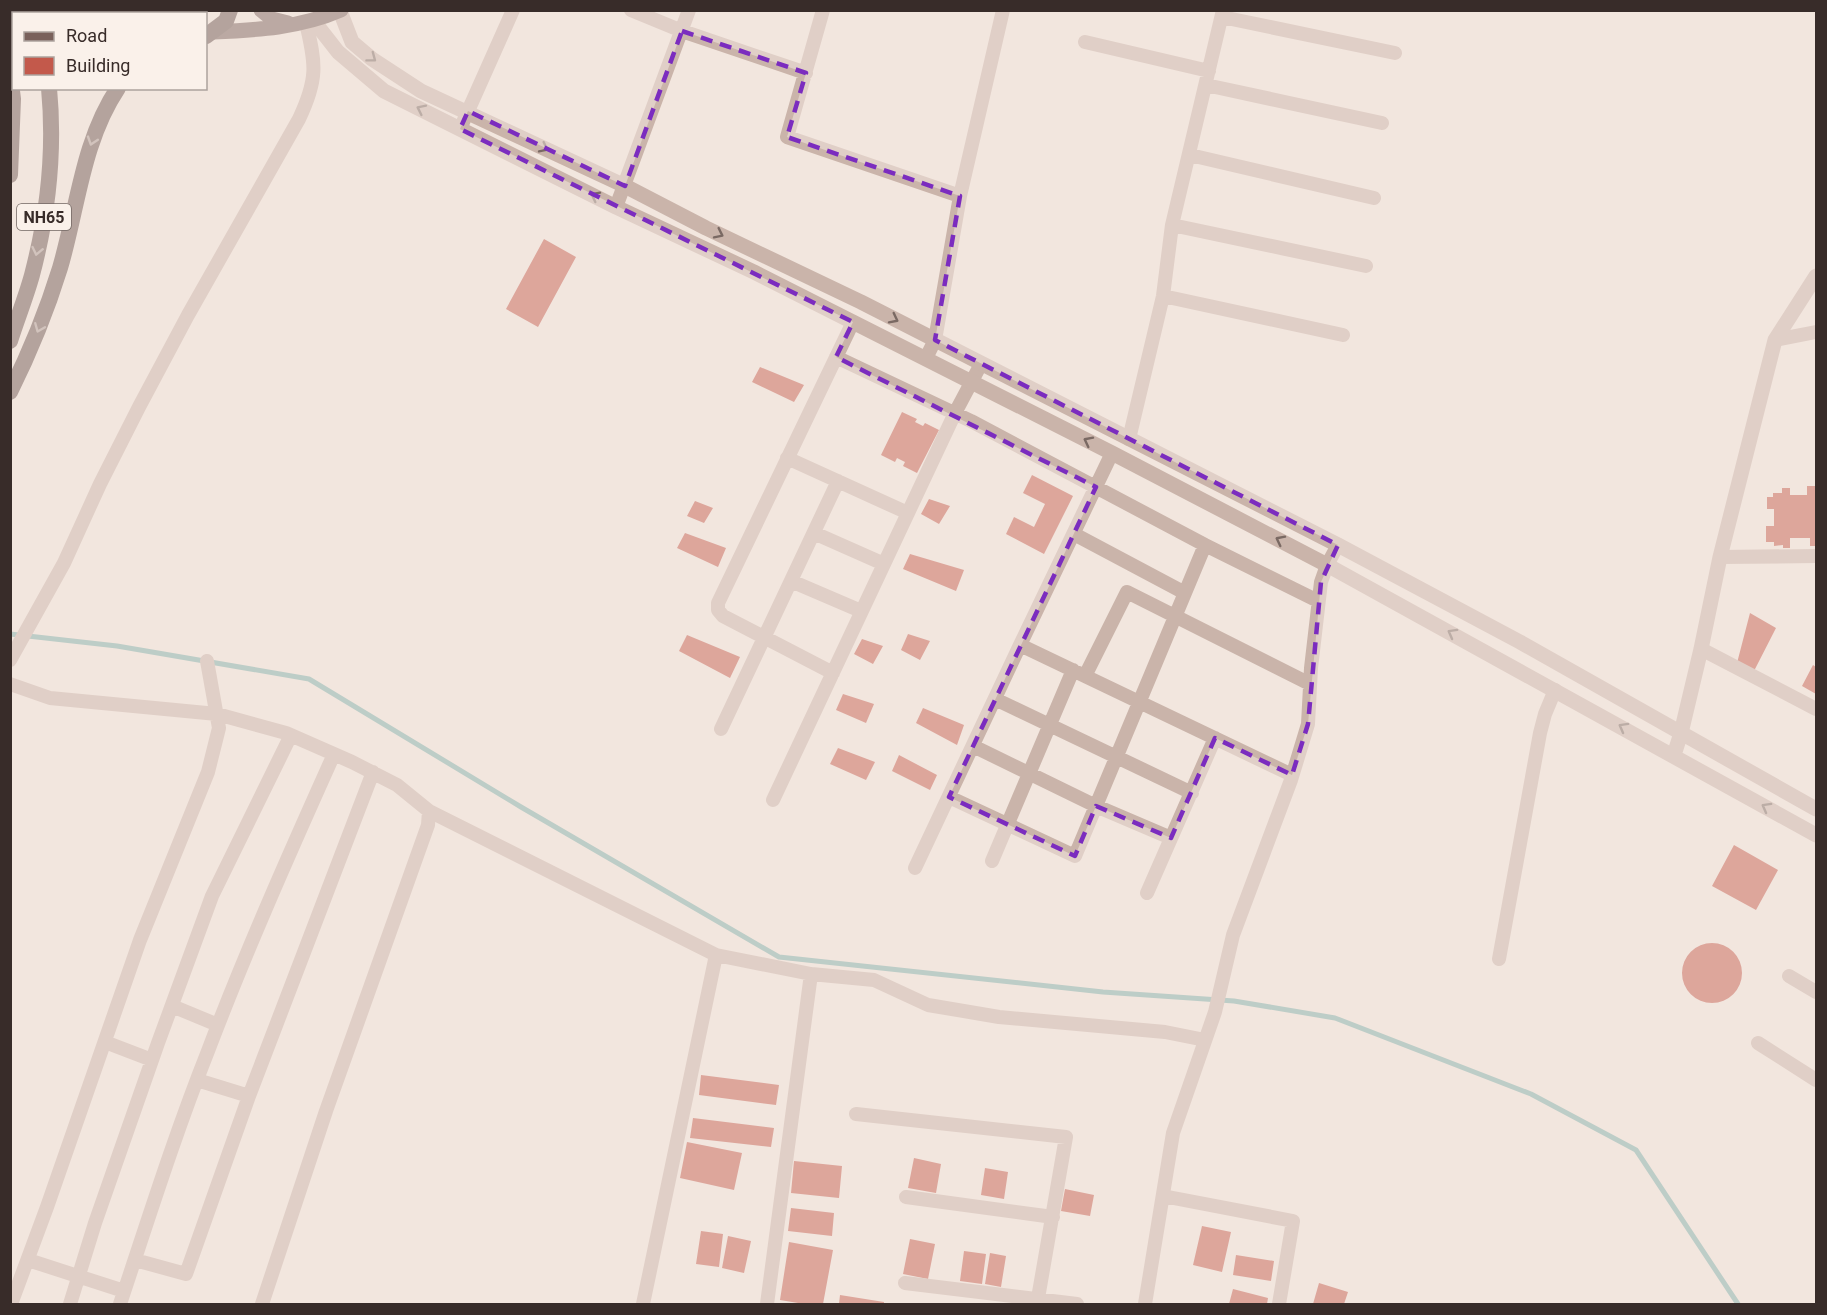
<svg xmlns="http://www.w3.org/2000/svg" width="1827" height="1315" viewBox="0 0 1827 1315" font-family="Roboto,sans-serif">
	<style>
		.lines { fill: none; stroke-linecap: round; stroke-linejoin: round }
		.stream { stroke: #7dafaa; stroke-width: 5 }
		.building { fill: #c3594b }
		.minor { stroke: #cab4aa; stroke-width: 14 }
		.tertiary { stroke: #cab4aa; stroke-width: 15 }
		.primary { stroke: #79615b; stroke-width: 15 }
		.trunk { stroke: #68534e; stroke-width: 16 }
		.oneway { stroke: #7a6963 }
		.oneway2 { stroke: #aa9a94 }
		.marked { fill: none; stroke: #7b2cbf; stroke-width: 4.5; stroke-dasharray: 12 8; stroke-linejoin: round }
		.labels { text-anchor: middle; stroke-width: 5; stroke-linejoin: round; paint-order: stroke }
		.shield { fill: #faf1ea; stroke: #726763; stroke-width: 1.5 }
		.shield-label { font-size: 16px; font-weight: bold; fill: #382c29 }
	</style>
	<rect width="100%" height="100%" fill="#f2e6de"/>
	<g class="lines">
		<!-- stream -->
		<path class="stream" d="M10,634L117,646L309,679L521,807L779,957L1103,992L1234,1001L1335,1018L1531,1094L1636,1150L1738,1304"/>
	</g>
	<!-- building -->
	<path class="building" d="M544,239L576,257L538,327L506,309Z
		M760,367L804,385L794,402L752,382Z
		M902,412L917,419L915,422L923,426L925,423L939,430L917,473L903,466L905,462L897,458L895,462L881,455Z
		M1032,475L1073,496L1044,554L1006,534L1014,517L1034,527L1045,504L1023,493Z
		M1807,486H1816V546H1810V538H1790V548H1783V545L1774,546V542H1766V526H1774V509H1767V497H1773V493H1782V488H1790V495H1807Z
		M929,499L950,506L939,524L921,514Z
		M695,501L713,508L704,523L687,516Z
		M685,533L726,548L718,567L677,548Z
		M910,554L964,570L956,591L903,569Z
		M1750,613L1776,628L1754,671L1737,663Z
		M908,634L930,641L920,660L901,650Z
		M687,635L740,657L730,678L679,651Z
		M862,639L883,646L873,664L854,654Z
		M1813,665L1816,667V694L1802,686Z
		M843,694L874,704L866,723L836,710Z
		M923,708L964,725L957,745L916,723Z
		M838,748L875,762L866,780L830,764Z
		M899,755L937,775L930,790L892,771Z
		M1734,845L1778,870L1756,910L1712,886Z
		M1682 973a30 30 0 1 1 60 0a30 30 0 1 1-60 0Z
		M701,1075L779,1085L776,1105L699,1095Z
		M693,1118L774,1128L771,1147L690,1138Z
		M687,1142L742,1153L734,1190L680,1178Z
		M914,1158L941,1164L936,1193L908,1188Z
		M794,1161L842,1166L839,1198L791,1193Z
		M985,1168L1008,1172L1004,1199L981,1195Z
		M1065,1189L1094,1195L1090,1216L1061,1211Z
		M791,1208L834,1213L832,1236L788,1231Z
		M1202,1226L1231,1232L1222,1272L1193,1265Z
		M701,1231L723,1234L719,1267L696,1264Z
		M728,1236L751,1241L744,1273L722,1268Z
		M910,1239L935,1244L928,1279L903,1274Z
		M789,1242L833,1250L823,1304H804L780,1300Z
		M964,1251L986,1254L982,1284L960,1281Z
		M990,1253L1006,1256L1001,1287L985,1284Z
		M1236,1255L1274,1261L1271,1281L1233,1275Z
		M1319,1283L1348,1292L1344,1304H1313Z
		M1233,1289L1268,1298L1267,1304H1229Z
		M840,1295L884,1302V1304H839Z"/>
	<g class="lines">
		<!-- minor -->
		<path class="minor" d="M631,10L682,31L806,73
			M823,10L787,137L960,196
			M1222,17L1395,53
			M1085,42L1209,71
			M1206,85L1382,123
			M460,129L513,10
			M1190,155L1374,198
			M616,207L689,10
			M1172,225L1366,266
			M1163,296L1343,335
			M1775,340L1816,332
			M836,357L971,421L1205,545L1318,601
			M926,358L935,340L960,196L1003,10
			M1129,439L1163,296L1172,225L1223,10
			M787,458L908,513
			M814,533L884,564
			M1074,534L1185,593
			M1720,557L1816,556
			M791,581L861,611
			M1020,645L1292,775
			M1701,649L1816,709
			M10,660L64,563L100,484L139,407L188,315L299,119C318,79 316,64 306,23
			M833,673L723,616L718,610V603L853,322
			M1085,676L1127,592L1310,684
			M10,684L50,698L217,714L286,733L352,762L397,785L429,811L716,955
			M995,699L1192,793
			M721,729L838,481
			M973,746L1096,806L1171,838
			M949,797L1075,856L1205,545
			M773,800L955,413L981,364
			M992,861L1073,670
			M915,868L1020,645L1112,453
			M1147,893L1215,738
			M1499,959L1540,733L1545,714L1555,690
			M1789,976L1816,992
			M172,1006L218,1025
			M105,1042L152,1060
			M1758,1043L1816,1080
			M197,1080L249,1096
			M856,1114L1066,1137L1037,1304
			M1163,1196L1293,1221L1279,1304
			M906,1197L1053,1217
			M28,1260L124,1291
			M135,1260L186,1274L249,1096L373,772
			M905,1283L1077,1304
			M11,1304L47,1207L140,940L208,772L219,728L207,661
			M70,1304L95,1223L158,1043L212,896L291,735
			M120,1304C148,1220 175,1134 208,1051C246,951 290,852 334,754
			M262,1304L326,1111L428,825L429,811
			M643,1304L716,955L811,974L874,980L928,1005L999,1017L1165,1032L1205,1040
			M767,1304L811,974
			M1145,1304L1173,1133L1215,1012L1233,935L1291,780L1308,724L1311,668L1321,582L1327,565L1338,545"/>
		<!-- tertiary -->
		<path class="tertiary" d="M340,11L352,42L372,59L421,91L625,186L706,228L861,302L1338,545L1520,642L1816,809
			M313,20L338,52L384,91L616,207L754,272L1112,453L1327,565L1816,835
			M1674,755L1681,733L1701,649L1720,557L1775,340L1816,276"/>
		<!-- primary -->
		<path class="primary" d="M261,10L272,19L288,23
			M213,32C257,30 300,28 341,10"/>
		<!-- trunk -->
		<path class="trunk" d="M39,10V14
			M102,10L107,14
			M206,36L226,21L230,10
			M10,75L13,99L10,175
			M10,341C17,319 26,297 32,275C48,214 55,151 49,88
			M10,392C30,352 47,310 60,268C78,207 82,142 118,88"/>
	</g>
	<!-- one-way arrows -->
	<defs><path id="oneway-chevron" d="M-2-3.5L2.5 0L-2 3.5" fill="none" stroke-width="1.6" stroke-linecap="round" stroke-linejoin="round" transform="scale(1.5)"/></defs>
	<g class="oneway">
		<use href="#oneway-chevron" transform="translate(372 58) rotate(37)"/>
		<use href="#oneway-chevron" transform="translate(421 109) rotate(-154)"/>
		<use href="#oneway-chevron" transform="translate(544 148) rotate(26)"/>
		<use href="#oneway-chevron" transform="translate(595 196) rotate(-153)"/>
		<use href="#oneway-chevron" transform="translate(719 234) rotate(26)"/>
		<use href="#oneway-chevron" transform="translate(894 319) rotate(27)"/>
		<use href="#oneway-chevron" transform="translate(1088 441) rotate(-153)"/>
		<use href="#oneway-chevron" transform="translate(1280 540) rotate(-153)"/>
		<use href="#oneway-chevron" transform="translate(1452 633) rotate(-151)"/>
		<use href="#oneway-chevron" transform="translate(1623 727) rotate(-151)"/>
		<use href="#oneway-chevron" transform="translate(1766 807) rotate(-151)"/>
	</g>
	<g class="oneway2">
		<use href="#oneway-chevron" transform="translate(92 141) rotate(108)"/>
		<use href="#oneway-chevron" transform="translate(37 251) rotate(102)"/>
		<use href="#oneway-chevron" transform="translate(39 328) rotate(112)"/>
	</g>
	<!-- marked area -->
	<path d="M0 0H1827V1315H0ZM682,31L806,73L787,137L960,196L935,340L1338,545L1321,582L1308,724L1292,775L1215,738L1171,838L1096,806L1075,856L949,797L1096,487L836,357L853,322L460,129L468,111L625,186Z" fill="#f2e6de" fill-opacity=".55" fill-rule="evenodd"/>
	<path class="marked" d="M682,31L806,73L787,137L960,196L935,340L1338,545L1321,582L1308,724L1292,775L1215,738L1171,838L1096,806L1075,856L949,797L1096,487L836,357L853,322L460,129L468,111L625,186Z"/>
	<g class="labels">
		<!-- shield labels -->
		<rect class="shield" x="17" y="204" width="54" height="26" rx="4.5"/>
		<g class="shield-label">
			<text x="44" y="223">NH65</text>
		</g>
	</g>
	<!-- border -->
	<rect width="1827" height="1315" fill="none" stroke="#382c29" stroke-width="24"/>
	<!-- legend -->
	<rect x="12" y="12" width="195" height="78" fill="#faf1ea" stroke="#aca29d" stroke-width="1.5"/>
	<rect x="24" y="32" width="30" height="9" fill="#79615b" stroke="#aca29d" stroke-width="1.5"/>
	<text x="66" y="42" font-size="18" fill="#382c29">Road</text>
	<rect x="24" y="57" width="30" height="18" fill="#c3594b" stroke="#aca29d" stroke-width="1.5"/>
	<text x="66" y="72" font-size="18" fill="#382c29">Building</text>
</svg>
